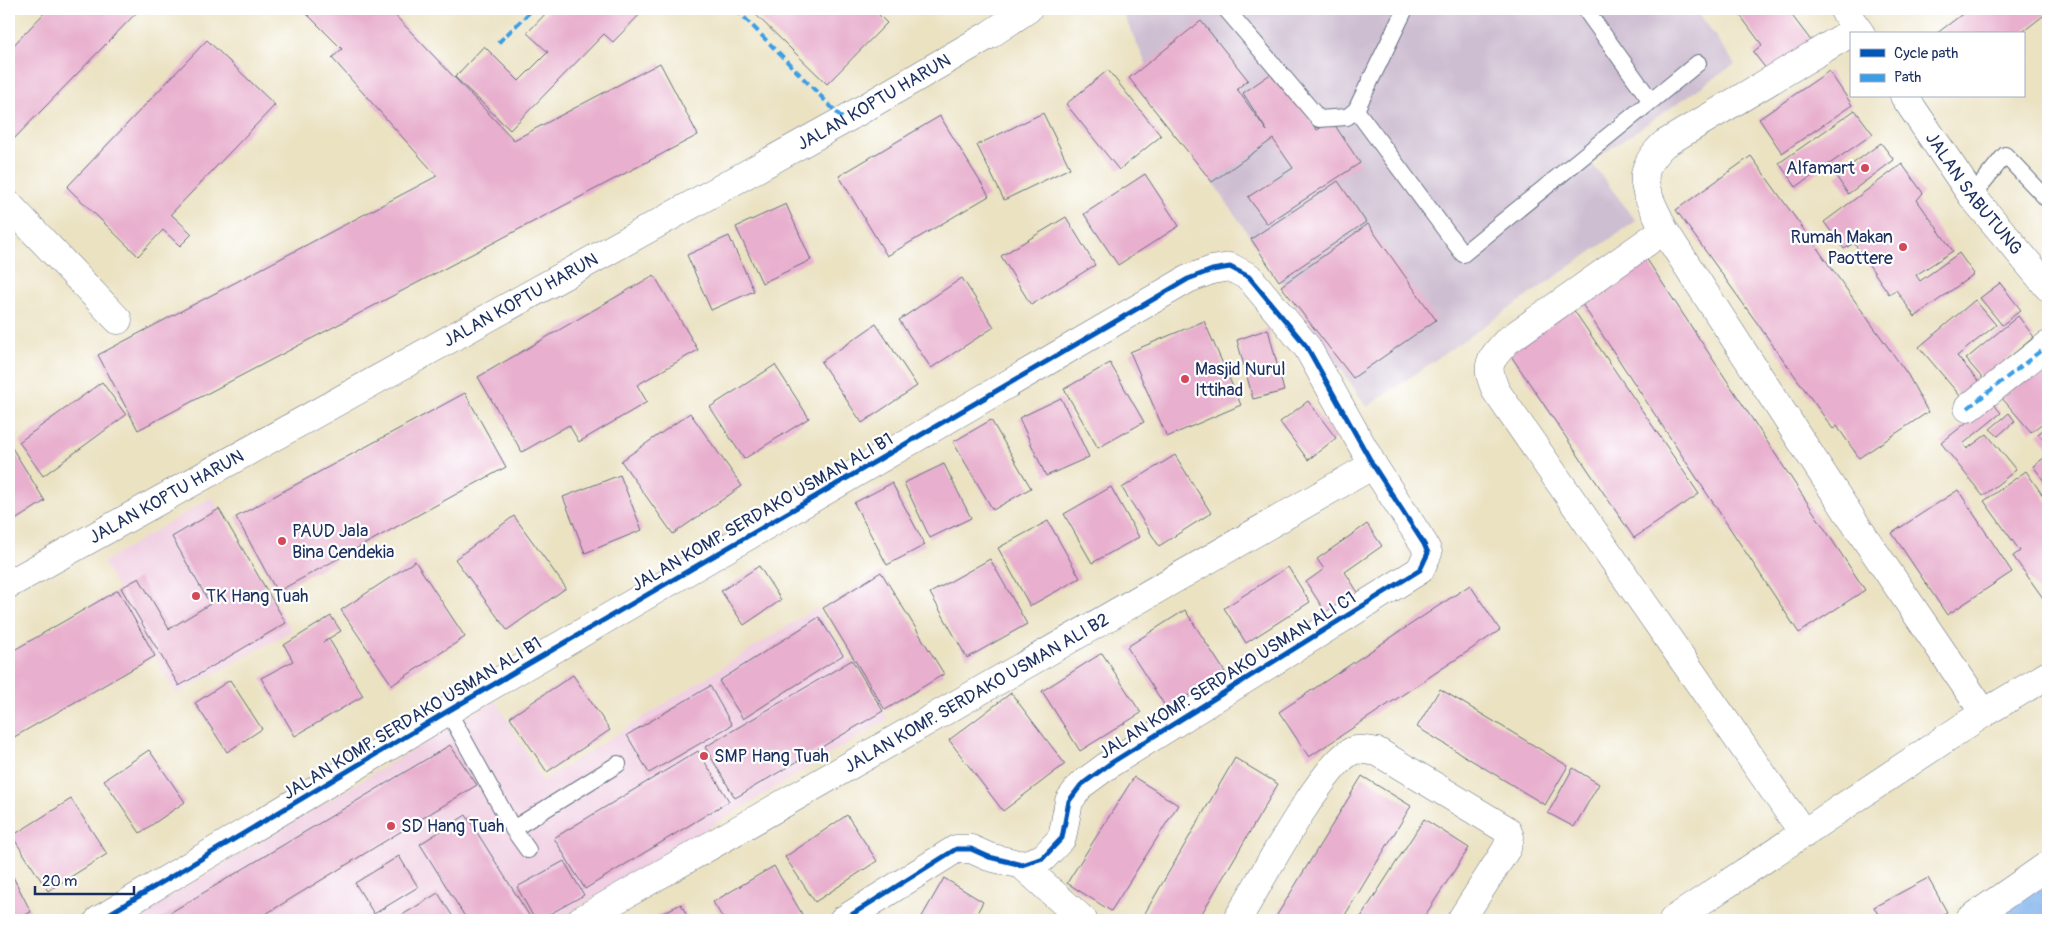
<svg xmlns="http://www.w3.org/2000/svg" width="2057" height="929" viewBox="0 0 2057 929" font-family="Pangolin,sans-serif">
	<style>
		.built { fill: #f1d0e3 }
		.industrial { fill: #cebed1 }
		.water { fill: #81b2ed; stroke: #4e70a6 }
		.building { fill: #e8afce }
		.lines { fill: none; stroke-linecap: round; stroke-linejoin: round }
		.service-casing { stroke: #646e81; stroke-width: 18 }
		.minor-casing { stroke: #646e81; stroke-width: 29 }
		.service { stroke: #fff; stroke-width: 16 }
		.minor { stroke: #fff; stroke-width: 28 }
		.quiet { stroke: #3b9de6; stroke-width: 4; stroke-dasharray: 8 4; stroke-linecap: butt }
		.cycleway-casing { stroke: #fff; stroke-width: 8 }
		.cycleway { stroke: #0057b8; stroke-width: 5 }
		.poi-dot { fill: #d1495b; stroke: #fff; stroke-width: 2 }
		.labels { text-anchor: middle; stroke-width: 4.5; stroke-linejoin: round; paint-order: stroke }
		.street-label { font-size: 18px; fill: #1b2f5e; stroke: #fff }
		.poi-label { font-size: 18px; fill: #1b2f5e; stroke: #fff; text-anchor: start }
	</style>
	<rect width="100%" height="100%" fill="#fff"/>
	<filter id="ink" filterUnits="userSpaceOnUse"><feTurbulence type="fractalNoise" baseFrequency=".02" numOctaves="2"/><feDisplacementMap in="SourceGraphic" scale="10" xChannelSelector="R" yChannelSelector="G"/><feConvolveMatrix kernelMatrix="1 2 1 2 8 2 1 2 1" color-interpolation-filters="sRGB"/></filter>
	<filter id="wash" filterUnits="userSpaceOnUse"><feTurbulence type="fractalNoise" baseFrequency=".0096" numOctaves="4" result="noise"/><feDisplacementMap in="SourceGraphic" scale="20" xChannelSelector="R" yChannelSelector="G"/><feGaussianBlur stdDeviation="1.12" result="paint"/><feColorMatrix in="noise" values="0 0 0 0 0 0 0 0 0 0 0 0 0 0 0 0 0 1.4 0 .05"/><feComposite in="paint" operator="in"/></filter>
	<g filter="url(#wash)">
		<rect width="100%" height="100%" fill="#ebe2c2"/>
		<!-- built -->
		<path class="built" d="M212,497L292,631L176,694L103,562Z
			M816,608L888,719L557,920H132L442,732L496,701L543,781Z"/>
		<!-- industrial -->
		<path class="industrial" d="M1121,9H1696L1735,64L1591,162L1636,221L1367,407L1175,127Z"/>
		<!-- water -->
		<path class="water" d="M2048,878V920H1981Z"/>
		<g id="blocks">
			<!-- building -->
			<path class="building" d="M48,9H140L9,144V50Z
				M302,9H389L514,140L660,63L698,135L138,430L98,355L437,176L332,58L342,49Z
				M550,9H560L565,14L569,10L568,9H645L613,42L604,34L510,130L455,77L484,46L519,81L548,52L527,33Z
				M750,9H873L887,23L827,84Z
				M1749,9H1787L1812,42L1770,74L1753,52L1762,45L1740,15Z
				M1969,9H2048V12L2020,34H1936Z
				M1201,21L1248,80L1237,89L1267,131L1243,93L1275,71L1317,130L1332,121L1360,163L1267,224L1248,197L1293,168L1273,139L1212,182L1129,78Z
				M207,40L275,105L171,214L192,234L180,246L163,230L138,256L67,187Z
				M1108,70L1161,136L1119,170L1066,104Z
				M1829,71L1852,105L1782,153L1759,119Z
				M1855,110L1873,134L1796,187L1779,163Z
				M1043,113L1070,168L1004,200L977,145Z
				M940,116L989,196L887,256L839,176Z
				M1881,143L1894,160L1848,194L1836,176Z
				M1751,156L1908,375L1928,412L1859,458L1837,426L1833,429L1676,210Z
				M1902,164L1923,193L1917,200L1953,251L1916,275L1920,281L1959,253L1974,274L1915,317L1896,290L1889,294L1854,243L1844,249L1824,222Z
				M1145,174L1179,226L1118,265L1084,214Z
				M1338,181L1366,222L1279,281L1251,239Z
				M786,204L811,260L762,283L736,227Z
				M1066,217L1095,265L1031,305L1001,256Z
				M1368,224L1436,320L1353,378L1281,286Z
				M729,236L754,291L711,310L687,255Z
				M1646,258L1865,590L1799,633L1580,301Z
				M654,275L698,350L637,385L647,402L579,442L569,425L522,452L478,377Z
				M962,278L994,327L931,368L899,320Z
				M2000,283L2021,310L2002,325L1980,298Z
				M1975,300L1996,325L1957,356L1979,382L1961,397L1919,347Z
				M1571,306L1699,494L1634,538L1507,350Z
				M2018,316L2034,337L1983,379L1966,359Z
				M1204,321L1241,405L1167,437L1130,352Z
				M876,324L917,386L862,423L821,362Z
				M1268,329L1284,391L1253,399L1237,340Z
				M2048,358V419L2031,432L2001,397Z
				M1110,363L1144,422L1098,448L1064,389Z
				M775,365L809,418L744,459L710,407Z
				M102,382L126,415L43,476L19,442Z
				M465,393L506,467L277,592L236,517Z
				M1061,398L1089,457L1046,476L1019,418Z
				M1308,401L1336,438L1308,460L1280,422Z
				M1992,402L2001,413L1963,444L1967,449L1987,434L2016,470L1983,496L1941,443Z
				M690,413L742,486L673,534L621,461Z
				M2009,413L2015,421L1998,436L1990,429Z
				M991,420L1031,488L993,510L953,442Z
				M2048,426V446L2038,434Z
				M9,443L45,501L9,524Z
				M1175,455L1211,513L1159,546L1122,488Z
				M2048,455V486L2033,466Z
				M944,464L971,518L930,538L904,483Z
				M2026,471L2048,503V605L2013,556L2020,551L1984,501Z
				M620,475L642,530L585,553L563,497Z
				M892,483L925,545L887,565L854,503Z
				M1111,487L1139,537L1092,563L1064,514Z
				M1958,490L2012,572L1947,615L1892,533Z
				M219,509L286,623L179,686L121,588L139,578L169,629L210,604L172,537Z
				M514,516L566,588L507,630L455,559Z
				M1048,521L1080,578L1030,606L998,548Z
				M1367,524L1382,546L1345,572L1359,594L1328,616L1306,582L1324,569L1317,559Z
				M990,559L1027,624L967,658L930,593Z
				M415,561L465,637L392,685L341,610Z
				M759,566L781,600L744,625L721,591Z
				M1288,567L1310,602L1246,643L1224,608Z
				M881,572L944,674L885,710L823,608Z
				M1470,585L1500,630L1309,757L1279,712Z
				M118,590L155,656L9,740V653Z
				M1185,610L1225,672L1167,709L1127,647Z
				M331,616L341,631L323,642L329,639L363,696L295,736L261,678L293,661L284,645Z
				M819,617L843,655L743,719L719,681Z
				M1102,653L1141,713L1080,751L1042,691Z
				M852,660L883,711L735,798L705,747Z
				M573,675L610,730L547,772L510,717Z
				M230,680L262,729L227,752L195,703Z
				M710,686L732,725L649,773L627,735Z
				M1440,689L1568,766L1545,805L1417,727Z
				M1011,693L1065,764L1003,811L949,740Z
				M450,745L477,785L256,920H158Z
				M149,750L185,802L140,833L104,780Z
				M698,751L729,801L585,889L554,838Z
				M1235,758L1278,784L1198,920H1141Z
				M1573,768L1599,784L1574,827L1548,813Z
				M1362,776L1411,806L1342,920H1274Z
				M1134,777L1178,805L1111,911L1067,883Z
				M71,799L107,854L48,891L12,836Z
				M466,815L532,920H467L420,844Z
				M847,815L877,861L815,902L785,857Z
				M1424,819L1469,848L1422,920H1359Z
				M399,856L418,887L374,914L355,883Z
				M564,861L584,895L539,920H535L517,887Z
				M774,866L802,914L791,920H724L713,902Z
				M9,869L31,912L15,920H9Z
				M944,878L983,902L973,920H920Z
				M1928,878L1947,912L1932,920H1881L1874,907Z
				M438,893L455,920H394Z
				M681,904L689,920H648Z"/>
		</g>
	</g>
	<g filter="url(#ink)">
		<use href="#blocks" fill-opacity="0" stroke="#646e81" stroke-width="1"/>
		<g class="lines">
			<!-- service casing -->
			<g class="service-casing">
				<path id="service" d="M1226,9L1319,119L1347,117L1356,110
					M1405,9L1356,110L1463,254L1698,63
					M1585,9L1651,101
					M1972,196L2005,155L2048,200
					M448,711L513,829L528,850
					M513,829L618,764"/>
			</g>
			<!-- minor casing -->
			<g class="minor-casing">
				<g id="minor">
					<path d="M1843,9L1861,34"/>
					<path d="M1857,29L1664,144C1630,176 1648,193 1664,230L1850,516L1984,713L2048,675"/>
					<path id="s1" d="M1904,96L1972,196L2048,287"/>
					<path d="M9,205L118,320"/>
					<path d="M1664,230L1507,341C1488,362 1485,365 1496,391L1804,834"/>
					<path d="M1968,408L2048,345"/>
					<path id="s2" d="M9,584L844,120L989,35L1028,9"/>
					<path d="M1022,865L1083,920"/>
					<path d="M99,920L448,711L1188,279L1212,270L1230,267L1249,277L1307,347L1373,465L1424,544L1428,553L1420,570L1111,763L1081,785L1069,801L1062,838L1043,858L1022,865L989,857L971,849H956L843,920"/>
					<path id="s3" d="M581,920L1373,465"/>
					<path d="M1237,920C1258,886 1321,766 1352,751C1359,748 1370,751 1378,752L1507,830L1510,837L1507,848L1461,920"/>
					<path d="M1673,920L1984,713"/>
					<path d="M1969,920L2048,865"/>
				</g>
			</g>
			<!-- service -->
			<use href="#service" class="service"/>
			<!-- minor -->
			<use href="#minor" class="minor"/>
			<!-- quiet -->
			<path class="quiet" d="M736,9L844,120
				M498,43L533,9
				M1968,408L2048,345"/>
			<!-- cycleway casing -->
			<g class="cycleway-casing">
				<path id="cycleway" d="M99,920L448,711L1188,279L1212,270L1230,267L1249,277L1307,347L1373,465L1424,544L1428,553L1420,570L1111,763L1081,785L1069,801L1062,838L1043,858L1022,865L989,857L971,849H956L843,920"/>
			</g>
			<!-- cycleway -->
			<use href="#cycleway" class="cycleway"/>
		</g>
	</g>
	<!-- markers -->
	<g class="poi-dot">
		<circle cx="1865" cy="168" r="5"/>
		<circle cx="1903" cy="247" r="5"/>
		<circle cx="1185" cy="379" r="5"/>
		<circle cx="282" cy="541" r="5"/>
		<circle cx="196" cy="596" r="5"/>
		<circle cx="704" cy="756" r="5"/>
		<circle cx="391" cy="826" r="5"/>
	</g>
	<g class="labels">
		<!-- street labels -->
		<g class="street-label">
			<text dy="6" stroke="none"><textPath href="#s2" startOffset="990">JALAN KOPTU HARUN</textPath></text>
			<text dy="6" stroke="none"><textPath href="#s1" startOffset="120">JALAN SABUTUNG</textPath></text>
			<text dy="6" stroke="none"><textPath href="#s2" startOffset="585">JALAN KOPTU HARUN</textPath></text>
			<text dy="6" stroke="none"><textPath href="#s2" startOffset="180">JALAN KOPTU HARUN</textPath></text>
			<text transform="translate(762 512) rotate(-30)" y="6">JALAN KOMP. SERDAKO USMAN ALI B1</text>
			<text transform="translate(1227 675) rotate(-32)" y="6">JALAN KOMP. SERDAKO USMAN ALI C1</text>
			<text dy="6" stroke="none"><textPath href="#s3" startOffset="456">JALAN KOMP. SERDAKO USMAN ALI B2</textPath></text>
			<text transform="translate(412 718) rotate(-31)" y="6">JALAN KOMP. SERDAKO USMAN ALI B1</text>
		</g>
		<!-- poi labels -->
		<g class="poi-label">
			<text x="1855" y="174" text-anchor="end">Alfamart</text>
			<text x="1893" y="243" text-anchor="end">Rumah Makan<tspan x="1893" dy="21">Paottere</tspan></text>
			<text x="1195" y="375">Masjid Nurul<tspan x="1195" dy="21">Ittihad</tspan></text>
			<text x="292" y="537">PAUD Jala<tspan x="292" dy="21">Bina Cendekia</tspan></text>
			<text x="206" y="602">TK Hang Tuah</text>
			<text x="714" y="762">SMP Hang Tuah</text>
			<text x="401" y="832">SD Hang Tuah</text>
		</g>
	</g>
	<!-- margin -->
	<rect width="2057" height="929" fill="none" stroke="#fff" stroke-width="30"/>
	<!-- legend -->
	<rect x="1850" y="32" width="175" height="65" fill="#ffffff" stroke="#a4acbf"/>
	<rect x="1860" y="49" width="25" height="8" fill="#0057b8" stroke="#a4acbf"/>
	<text x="1894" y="58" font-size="15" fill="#1b2f5e">Cycle path</text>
	<rect x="1860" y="74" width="25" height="8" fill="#3b9de6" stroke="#a4acbf"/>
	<text x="1894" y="82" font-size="15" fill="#1b2f5e">Path</text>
	<!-- scale -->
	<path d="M35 886v8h99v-8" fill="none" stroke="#1b2f5e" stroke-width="2.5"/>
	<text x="42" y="886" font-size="15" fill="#1b2f5e" stroke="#ffffff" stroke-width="4" paint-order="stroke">20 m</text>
</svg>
